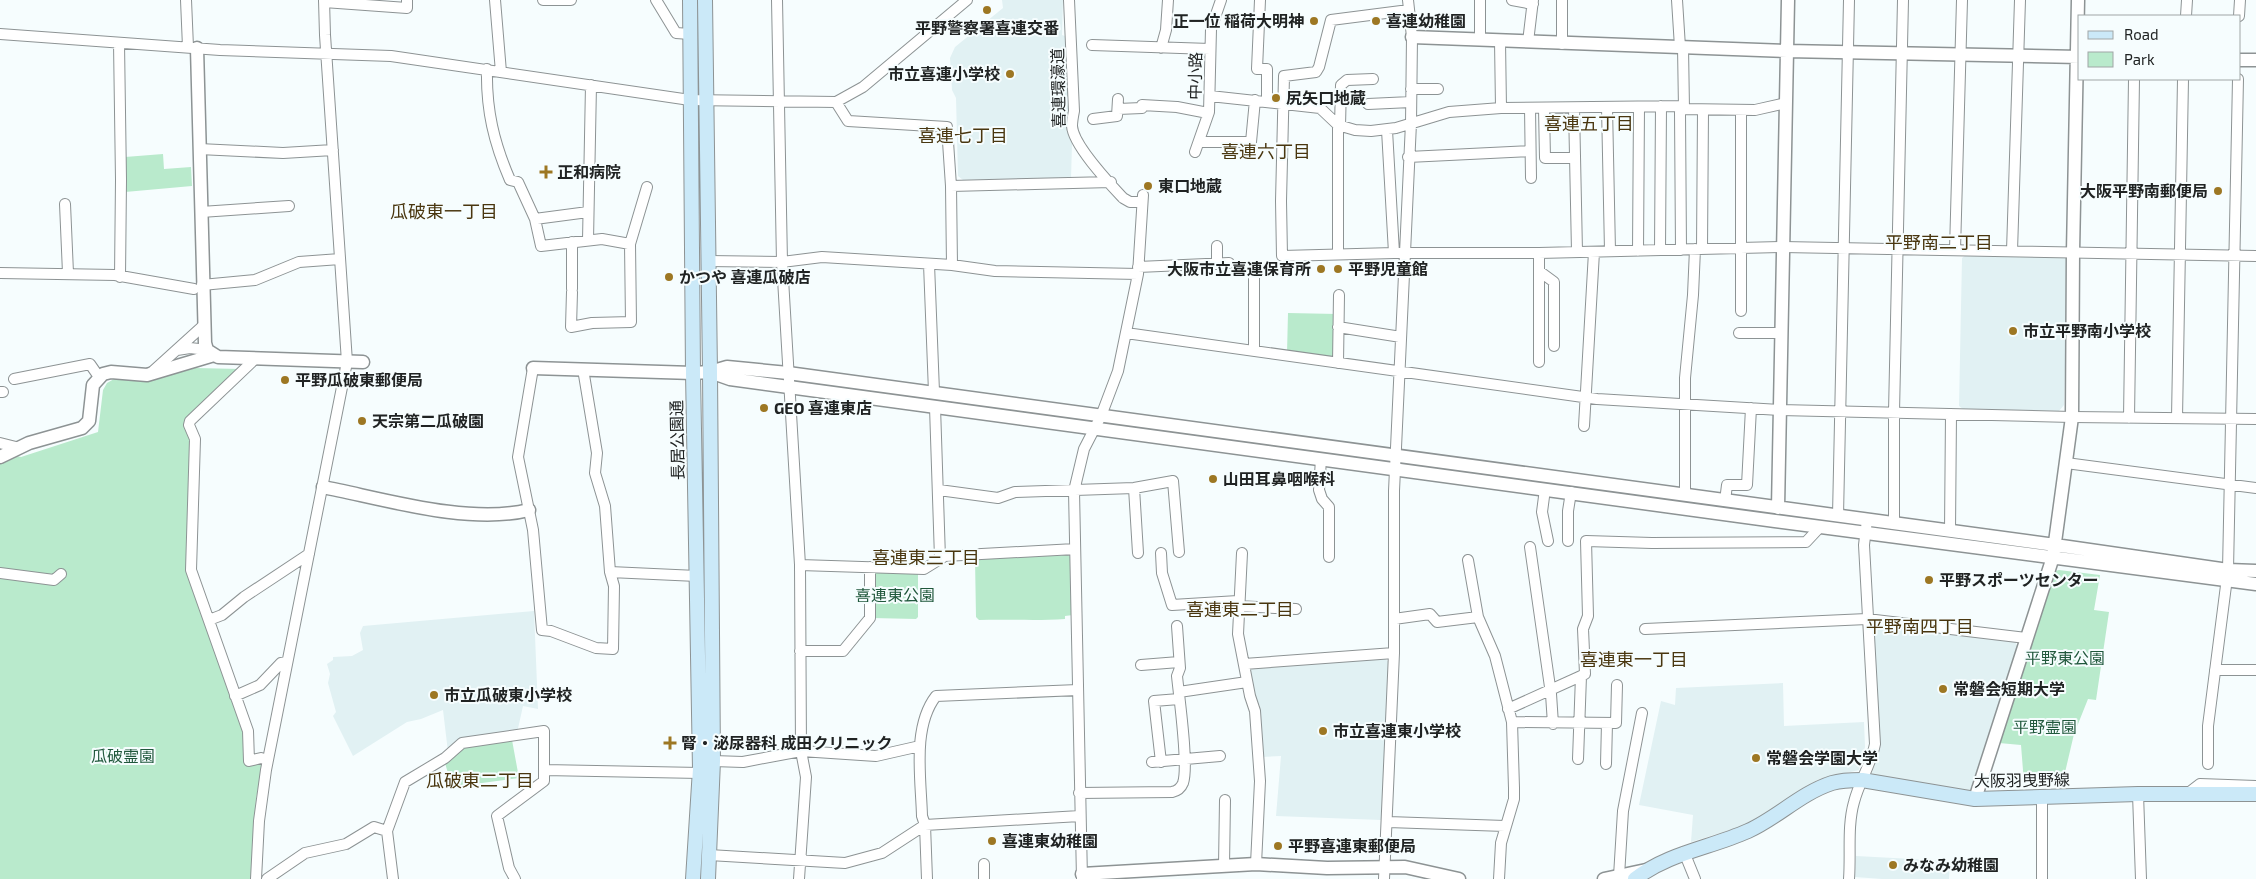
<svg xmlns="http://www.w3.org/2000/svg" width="2256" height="879" viewBox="0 0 2256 879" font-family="'Exo 2','Noto Sans JP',sans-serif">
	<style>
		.built { fill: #e1f1f3 }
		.green { fill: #b9eacc }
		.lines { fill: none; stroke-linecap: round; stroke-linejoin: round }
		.minor-casing { stroke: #8d9394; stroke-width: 12 }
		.tertiary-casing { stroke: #8d9394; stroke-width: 15 }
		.secondary-casing { stroke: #8d9394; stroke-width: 16 }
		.minor { stroke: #fff; stroke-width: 10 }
		.tertiary { stroke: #fff; stroke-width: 12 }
		.secondary { stroke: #cbe9f8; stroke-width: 14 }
		.poi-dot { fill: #9d7723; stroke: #f6fdfe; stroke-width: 2 }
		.labels { text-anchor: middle; stroke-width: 4; stroke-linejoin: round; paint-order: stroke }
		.poi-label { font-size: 16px; font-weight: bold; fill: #202323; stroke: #f6fdfe; text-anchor: start }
		.street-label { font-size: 16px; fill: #202323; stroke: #f6fdfe }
		.park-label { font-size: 16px; fill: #20583c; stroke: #f6fdfe }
		.neighbourhood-label { font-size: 18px; fill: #49360f; stroke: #f6fdfe }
	</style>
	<rect width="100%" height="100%" fill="#f6fdfe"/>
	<!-- built -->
	<path class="built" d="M1002,0H1063L1062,35L1068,37L1072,106L1067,120L1072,144L1071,179L963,180L958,176L956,98L952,90L950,58L955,47L1003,8Z
		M1966,255L2068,257L2064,405L2059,411L1963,409L1959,406L1962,258Z
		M534,611L538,709L523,706L517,733L448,752L443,710L421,719L407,722L353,756L333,716L336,712L328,683L330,674L327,664L333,660V657L352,656L363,650L360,633L363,626Z
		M1874,623L2015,641L2017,646L1971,793L1873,775L1872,773L1878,756Z
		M1384,658L1389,662L1381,820L1276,816L1281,756L1262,757L1260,706L1252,691L1250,666Z
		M1783,683L1784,726L1864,722L1865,747L1859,770L1817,780L1750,824L1691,842L1693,815L1639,805L1661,701L1675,705L1676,688Z
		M1856,856L1950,861L1949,879H1882L1855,877Z"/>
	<!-- green -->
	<path class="green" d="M163,154L164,169L191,167L192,186L125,192V157Z
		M1288,313L1337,314L1335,359L1287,353Z
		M195,368L241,369L187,419L192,441L188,571L244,731L247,763L263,762L256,799L252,879H0V452L21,457L98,432L103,390L107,383L114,379L150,381Z
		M1068,555L1072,558L1073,615L1065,616V619C1036,621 1008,619 979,620L976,617L975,559Z
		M2059,570L2100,575L2094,610L2109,612L2096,700L2088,699L2074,734L2063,781L2024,783L2021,745L1999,743L2010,700L2055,571Z
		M875,571L918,573V617L916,619L872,618Z
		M512,740L519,778L452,787L445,763L464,745Z"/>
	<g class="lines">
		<!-- minor casing -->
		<g class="minor-casing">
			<path id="minor" d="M186,0L188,47
				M495,0L501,72
				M543,0H571
				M656,0L676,33L690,34
				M777,0L782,262L800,565L801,751L806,777L799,879
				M1069,0L1074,111C1073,116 1072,121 1072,126C1073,145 1109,183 1123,198L1130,202H1142
				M1260,0L1257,69H1267V101
				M1480,0V40
				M1512,0L1533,4
				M1677,0L1680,47
				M324,2L407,8V0
				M1409,10L1331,20L1319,67L1316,72L1284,76L1281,201L1282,256L1394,253H1539L1783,247L2256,256
				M2186,16L2187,0
				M2239,16L2240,0
				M0,34L220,50L391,56L690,100L836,102L863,87L967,0
				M1500,41L1501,108
				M1528,42L1533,0
				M119,43L121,180L120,277
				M1562,44V0
				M1092,45L1210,49
				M1161,48L1166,30L1168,0
				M487,69C486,110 494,143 510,180L518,182L535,219L541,246L602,239L630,244
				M1411,89H1438
				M1210,96L1320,108L1338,125L1355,130L1371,131L1396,128L1449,112L1501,108L1684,106
				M836,102L848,121L947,127L951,186L952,265
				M1368,104L1411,102
				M1142,105L1177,107L1208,113
				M1607,107L1610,251
				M1530,108L1531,178
				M1574,108L1577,252
				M1118,109L1142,108
				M1544,109L1545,158H1575
				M1684,109L1755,110L1786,103
				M1093,119L1117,116L1118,99
				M1340,126L1341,85L1347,80L1373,79
				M1387,130L1394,253
				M1199,142H1251L1255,100
				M199,149L283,153L333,150
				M1195,152L1209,112L1211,29L1221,0
				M1408,157L1530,151
				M951,186L1111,182
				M65,204L68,273
				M201,212L289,206
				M535,219L588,212
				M588,240L591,85
				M572,242V289
				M1217,246V264
				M1702,249L1703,110
				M1660,250L1661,106
				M1681,250L1680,112L1684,109L1683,47
				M1955,250L1962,0
				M1638,251L1639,107
				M2012,251L2020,0
				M1338,254V125
				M708,261L782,262L822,257L952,265L995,271L1138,274
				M929,264L934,392
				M1138,267L1229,263
				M1539,271L1554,282V346
				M0,273L115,275L194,289
				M1254,278V351
				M202,285L255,280L299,262L340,259
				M572,292L571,327L592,323L631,322L630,244L647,187
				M1741,311V110
				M1338,327L1401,337
				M1126,333L1597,399L1780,410L2072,417L2256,419
				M1739,333H1781
				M177,350L190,348L207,350
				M256,358L190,421L189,425L195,439L191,570L248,731L249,761L261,758L268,760
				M1539,362V253
				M1338,363L1339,295
				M533,368L518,457L533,530L542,630L551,631L596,648L613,649L614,586L610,572L605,506L595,473L597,453L583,369
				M151,373L204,325
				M14,379L90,364L99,377
				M0,392H3
				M935,407L940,558
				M2129,418L2134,79
				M2177,418L2183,79
				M1584,426L1594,252
				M0,443L20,448
				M1321,459L1319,490L1322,499L1329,507V557
				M2066,463L2256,488
				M1134,488L1138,553
				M1545,489L1542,512L1548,541
				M939,490L998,498L1015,492L1134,488L1173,481L1179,552
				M1685,495V378L1693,295L1695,249
				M1725,501L1727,485H1747L1751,408
				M1838,516L1849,0
				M1894,524V412L1903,0
				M1950,531L1951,414
				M1568,541V511L1571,492
				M1530,547L1551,694L1553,724
				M1161,553L1162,573L1172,605L1238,601
				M1242,553L1238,634L1250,696L1255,711L1260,781L1256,864
				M1468,560L1478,617L1495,656L1512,722L1514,788V799L1501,843L1499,879
				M800,565L924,569L945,556L1075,549
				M610,572L697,576
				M0,573L54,580L61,574
				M1238,606L1296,609
				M1394,619L1430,614L1437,622L1478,617
				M209,620L222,615L244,597L309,554
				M1645,629L1867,619L2026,638
				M800,651H843L870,618V567
				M1244,664L1394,653
				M1141,665L1179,662
				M2215,670H2256
				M1179,692L1247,682
				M235,696L260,685L281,663L287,662
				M1508,709L1581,676
				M1512,722L1616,723L1617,685
				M1578,759L1581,676L1585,674L1583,629L1588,616L1586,541L1652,543L1806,542L1820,527
				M713,761L743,762L801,751L876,756L920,746
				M1152,762L1220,756
				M1161,762L1154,701L1179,699
				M1606,764L1607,723
				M2208,764V726L2228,570L2238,79
				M544,770L700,773
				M1079,793L1172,792C1177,791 1181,788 1183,783C1189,766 1179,697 1177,676L1180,668L1177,626
				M2138,794L2141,879
				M2187,794L2200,784L2256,786
				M2042,797V879
				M1388,822L1505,826
				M1684,852L1695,879
				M709,855L845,863L882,853L925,825L1080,816
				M984,864V879
				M1224,866L1225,800
				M1619,876L1623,811L1642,713
				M256,879L259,821L266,770L347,362L325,35L324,0
				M267,879L305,853L346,844L374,827L387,831
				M393,879L387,831L405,782L445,758L462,743L544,731V781L497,816L509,868L515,879
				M927,879L925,825L922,816C921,778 912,727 936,696L1078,690
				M1082,879L1074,491L1084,449L1101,416L1118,371L1138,274L1143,195
				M1384,879L1394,653V491L1411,123L1412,37L1408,0
				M1849,879C1851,853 1847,827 1854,802C1859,782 1871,765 1875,744L1864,545L1867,520"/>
		</g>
		<!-- tertiary casing -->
		<g class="tertiary-casing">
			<path id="tertiary" d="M1412,37L1787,51L2080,57
				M197,48L205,343L207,350L218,357L363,362
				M2240,60H2256
				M533,368L693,373L710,372L727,367L788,373L2055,545L2228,570L2256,571
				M710,372L730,379L1775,521L2256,584
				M0,457L29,443L82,428L89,421L93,385L103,374L111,372L147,375L214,355
				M323,487C384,499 469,525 529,510
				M1778,508L1788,0
				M1975,799L2053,557L2072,417L2073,252L2078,0
				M1082,874L1256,864L1327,868L1405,867L1459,879
				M1604,879L1646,870"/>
		</g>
		<!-- secondary casing -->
		<g class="secondary-casing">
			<path id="secondary" d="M690,0L693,373L700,769L693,879
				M705,0L710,372L713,761L708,879
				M1635,879C1668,853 1710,848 1748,831C1777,818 1801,793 1832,783C1842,780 1852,780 1862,780L1975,799L2138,794H2256"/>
		</g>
		<!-- minor -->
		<use href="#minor" class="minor"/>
		<!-- tertiary -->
		<use href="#tertiary" class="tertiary"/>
		<!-- secondary -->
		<use href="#secondary" class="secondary"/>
	</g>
	<!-- markers -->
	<g class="poi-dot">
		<circle cx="987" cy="10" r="5"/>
		<circle cx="1314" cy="21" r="5"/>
		<circle cx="1376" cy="21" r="5"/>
		<circle cx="1010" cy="74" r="5"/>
		<circle cx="1276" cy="98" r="5"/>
		<path d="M543.5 164.5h5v5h5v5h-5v5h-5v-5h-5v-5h5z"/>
		<circle cx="1148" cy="186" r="5"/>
		<circle cx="2218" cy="191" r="5"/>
		<circle cx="1321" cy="269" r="5"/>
		<circle cx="1338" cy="269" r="5"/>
		<circle cx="669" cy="277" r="5"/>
		<circle cx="2013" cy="331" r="5"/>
		<circle cx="285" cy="380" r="5"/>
		<circle cx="764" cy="408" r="5"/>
		<circle cx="362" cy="421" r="5"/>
		<circle cx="1213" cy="479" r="5"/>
		<circle cx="1929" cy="580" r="5"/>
		<circle cx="1943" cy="689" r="5"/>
		<circle cx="434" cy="695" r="5"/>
		<circle cx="1323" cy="731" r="5"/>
		<path d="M667.5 735.5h5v5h5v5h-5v5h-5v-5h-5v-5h5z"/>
		<circle cx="1756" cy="758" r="5"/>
		<circle cx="992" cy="841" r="5"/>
		<circle cx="1278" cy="846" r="5"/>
		<circle cx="1893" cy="865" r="5"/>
	</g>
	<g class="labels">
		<!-- poi labels -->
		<g class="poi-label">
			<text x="1304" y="27" text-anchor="end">正一位 稲荷大明神</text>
			<text x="1386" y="27">喜連幼稚園</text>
			<text x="987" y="34" text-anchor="middle">平野警察署喜連交番</text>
			<text x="1000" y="80" text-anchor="end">市立喜連小学校</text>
			<text x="1286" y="104">尻矢口地蔵</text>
			<text x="557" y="178">正和病院</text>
			<text x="1158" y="192">東口地蔵</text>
			<text x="2208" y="197" text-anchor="end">大阪平野南郵便局</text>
			<text x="1311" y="275" text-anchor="end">大阪市立喜連保育所</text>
			<text x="1348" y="275">平野児童館</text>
			<text x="679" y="283">かつや 喜連瓜破店</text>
			<text x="2023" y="337">市立平野南小学校</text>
			<text x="295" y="386">平野瓜破東郵便局</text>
			<text x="774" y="414">GEO 喜連東店</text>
			<text x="372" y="427">天宗第二瓜破園</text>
			<text x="1223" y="485">山田耳鼻咽喉科</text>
			<text x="1939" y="586">平野スポーツセンター</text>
			<text x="1953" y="695">常磐会短期大学</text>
			<text x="444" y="701">市立瓜破東小学校</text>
			<text x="1333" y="737">市立喜連東小学校</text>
			<text x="681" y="749">腎・泌尿器科 成田クリニック</text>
			<text x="1766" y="764">常磐会学園大学</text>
			<text x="1002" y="847">喜連東幼稚園</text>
			<text x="1288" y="852">平野喜連東郵便局</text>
			<text x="1903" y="871">みなみ幼稚園</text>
		</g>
		<!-- street labels -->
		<g class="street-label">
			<text transform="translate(1195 76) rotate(-89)" y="6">中小路</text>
			<text transform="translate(1058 88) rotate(-91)" y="6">喜連環濠道</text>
			<text transform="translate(677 440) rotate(-91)" y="6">長居公園通</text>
			<text transform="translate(2022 780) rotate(-1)" y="6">大阪羽曳野線</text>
		</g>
		<!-- park labels -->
		<g class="park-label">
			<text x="895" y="601">喜連東公園</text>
			<text x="2065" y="664">平野東公園</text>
			<text x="2045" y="733">平野霊園</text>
			<text x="123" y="762">瓜破霊園</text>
		</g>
		<!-- neighbourhood labels -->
		<g class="neighbourhood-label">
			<text x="1589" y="130">喜連五丁目</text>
			<text x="963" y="142">喜連七丁目</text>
			<text x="1266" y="158">喜連六丁目</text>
			<text x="444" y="218">瓜破東一丁目</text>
			<text x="1939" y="249">平野南二丁目</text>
			<text x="926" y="564">喜連東三丁目</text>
			<text x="1240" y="616">喜連東二丁目</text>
			<text x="1920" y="633">平野南四丁目</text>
			<text x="1634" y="666">喜連東一丁目</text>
			<text x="480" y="787">瓜破東二丁目</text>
		</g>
	</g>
	<!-- legend -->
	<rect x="2078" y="15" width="162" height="65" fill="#f6fdfe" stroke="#a0a6a6"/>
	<rect x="2088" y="31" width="25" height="8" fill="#cbe9f8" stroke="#a0a6a6"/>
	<text x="2124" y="40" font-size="15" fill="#202323">Road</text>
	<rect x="2088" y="52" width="25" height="15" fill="#b9eacc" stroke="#a0a6a6"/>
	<text x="2124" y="65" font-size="15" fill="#202323">Park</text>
</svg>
